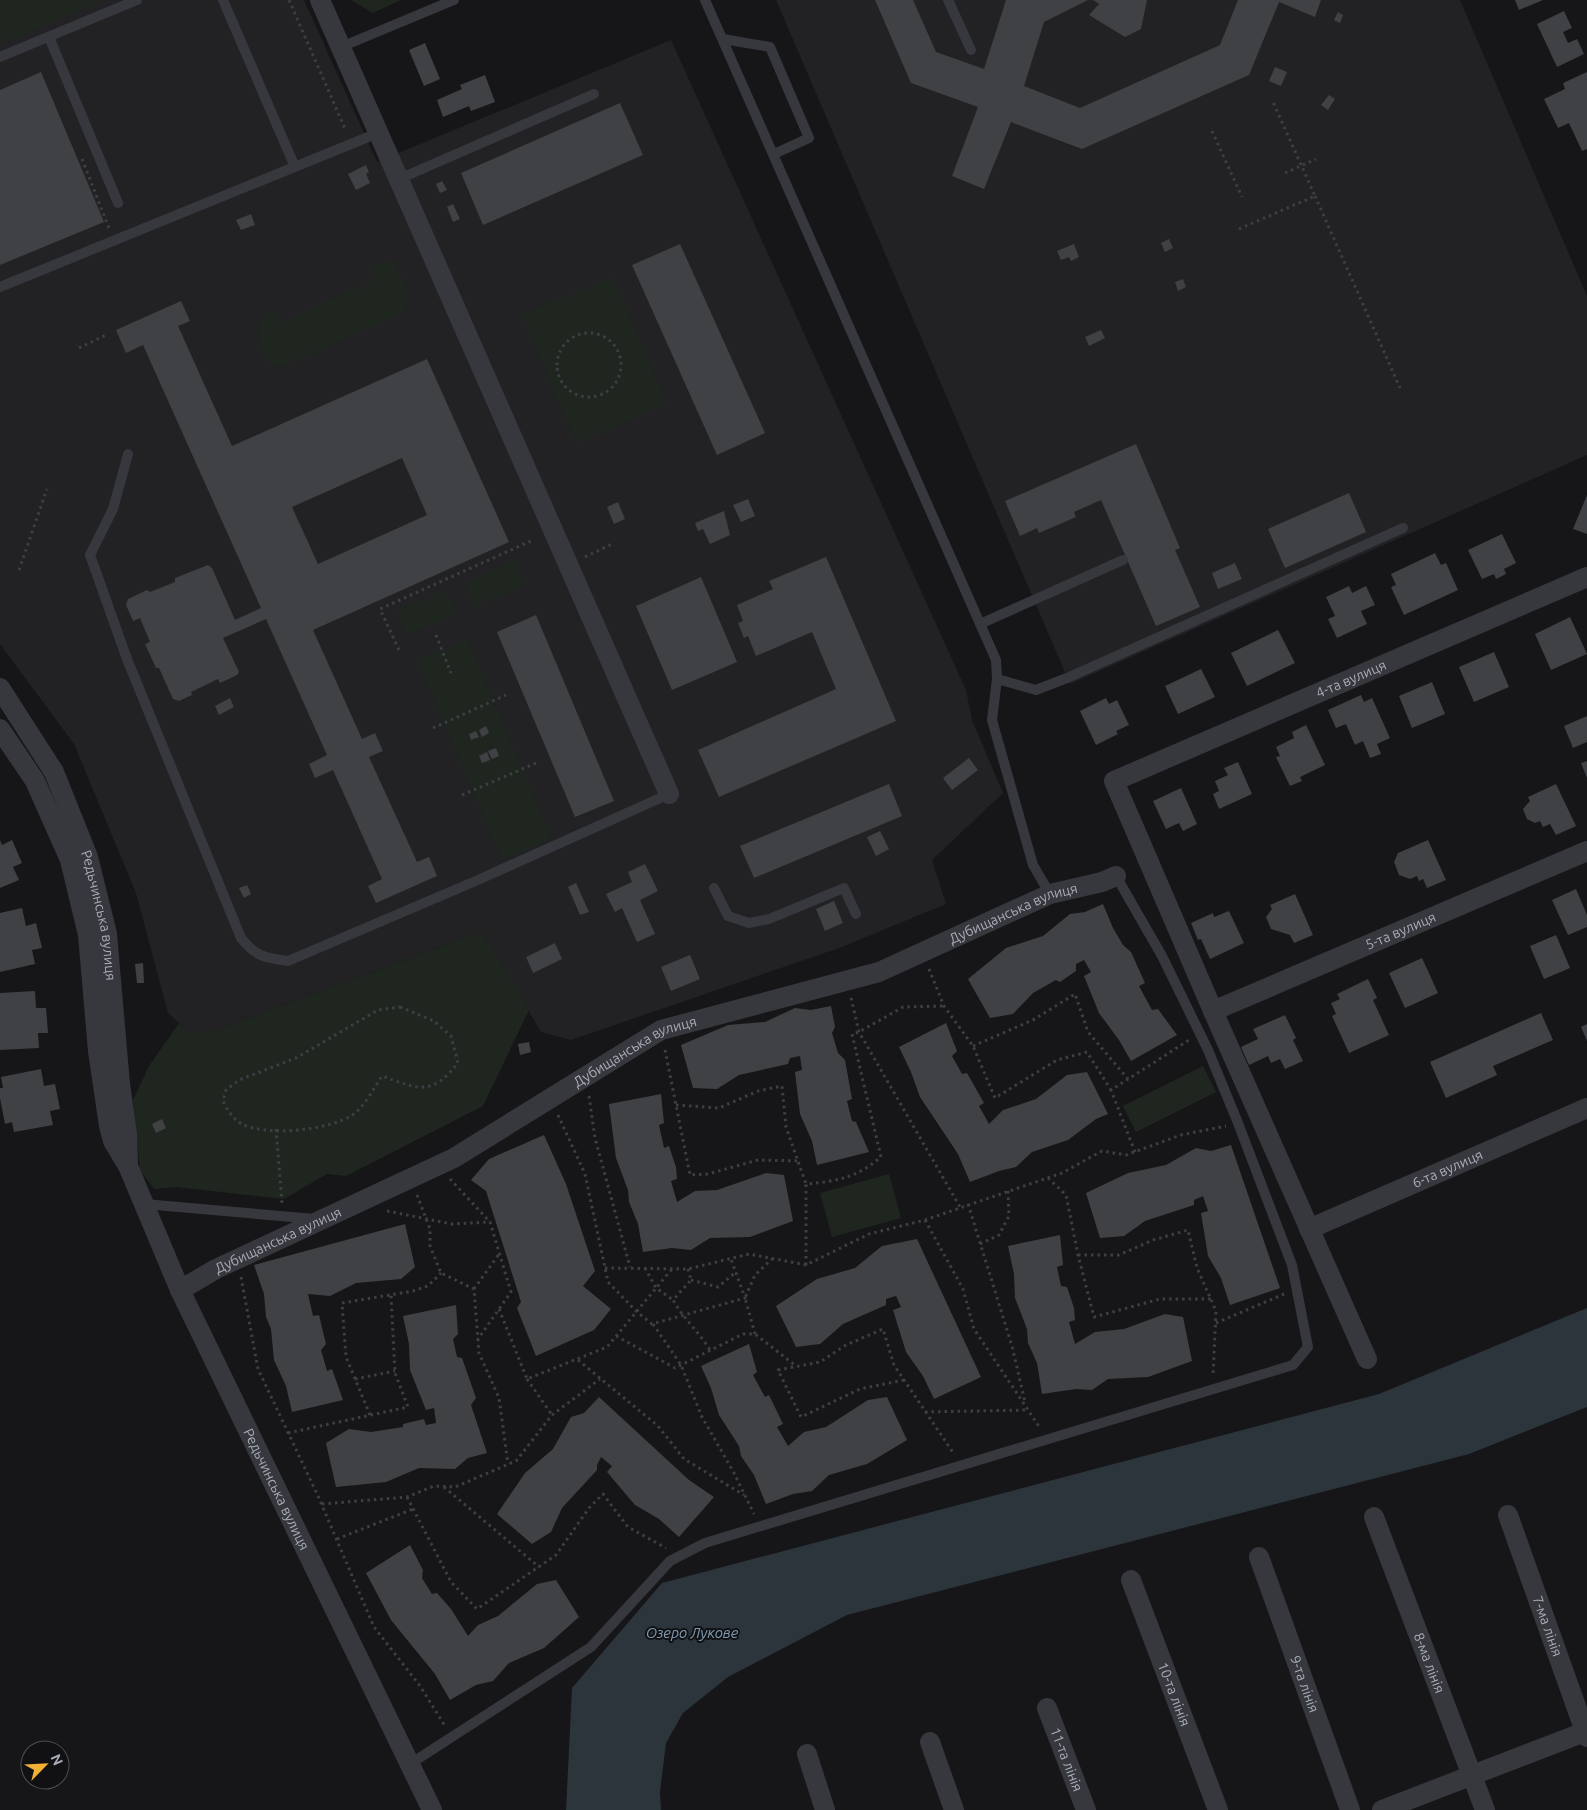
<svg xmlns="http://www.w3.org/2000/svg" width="1587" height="1810" viewBox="0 0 1587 1810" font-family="Ubuntu,sans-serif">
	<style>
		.built { fill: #222225 }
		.green { fill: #1e261f }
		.water { fill: #2c353c }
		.building { fill: #404145; fill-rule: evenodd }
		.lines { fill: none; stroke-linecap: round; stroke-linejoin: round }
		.path { stroke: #3d3f44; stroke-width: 3; stroke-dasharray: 2.5 4; stroke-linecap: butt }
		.service { stroke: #37383d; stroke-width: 10 }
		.minor { stroke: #37383d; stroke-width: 20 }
		.labels { text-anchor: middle; stroke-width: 4; stroke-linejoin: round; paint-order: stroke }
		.street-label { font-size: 14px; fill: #a8adb8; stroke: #111113 }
		.water-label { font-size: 15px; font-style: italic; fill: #7f9bb3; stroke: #111113 }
	</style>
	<rect width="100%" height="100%" fill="#161618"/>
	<!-- built -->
	<path class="built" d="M88,0H304L377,162L671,40L966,690L972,720L1003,793L932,860L946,904L842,947L571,1040L541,1032L482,931L212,1032H188L168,1013L136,893L74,744L0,644V36Z
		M776,0H1460L1587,296V455L1070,684Z"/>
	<!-- green -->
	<path class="green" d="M0,0H105L0,44Z
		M351,0H401L373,13Z
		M385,261L394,263C401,279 417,299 403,313L285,365L273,366C257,350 248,323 273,311L279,323L376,280L371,268Z
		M613,277L667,404L576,443L522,315Z
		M515,561L525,584L475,606L464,583Z
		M446,590L456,614L406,635L396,611Z
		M467,639L552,839L502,860L417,660Z
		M482,931L529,1010L483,1106L346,1176L327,1174L284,1199L176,1187L154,1189L140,1170L133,1100L149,1066L179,1023L188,1032H212Z
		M1203,1066L1216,1092L1136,1132L1123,1106Z
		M889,1174L901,1218L832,1237L820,1193Z"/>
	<!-- water -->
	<path class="water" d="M1587,1308V1407L1469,1454L847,1615L728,1677L683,1713L666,1743L660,1792L661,1810H566L572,1688L662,1583L1379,1394Z"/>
	<!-- building -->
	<path class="building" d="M875,0H913L936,52L984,69L1006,0H1088L1044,22L1024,86L1080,108L1220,45L1238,0H1321L1315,17L1279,2L1249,75L1082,149L1011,122L984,189L952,176L978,107L911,83Z
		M1093,0H1147L1141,29L1125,37L1089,15L1099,4Z
		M1515,0H1543L1519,10Z
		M1564,11L1572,28L1563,32L1568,43L1577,39L1584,54L1557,67L1537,24Z
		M1338,12L1343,15L1340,23L1334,20Z
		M425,43L440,79L424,86L409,50Z
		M1275,67L1287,72L1281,86L1269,81Z
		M41,72L104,222L0,265V90Z
		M1587,72V149L1582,151L1569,123L1558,128L1544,99L1565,89L1563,83Z
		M485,75L495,102L471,111L469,106L443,117L437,100L462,89L460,85Z
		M1329,95L1335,99L1328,110L1321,105Z
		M620,103L643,155L483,225L461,173Z
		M366,165L369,172L366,174L370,183L356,190L348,174Z
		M442,181L447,190L440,193L436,184Z
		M453,204L460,219L453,222L447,207Z
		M251,214L255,225L241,230L236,220Z
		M1169,239L1173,248L1165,252L1161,243Z
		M680,244L765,433L717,455L632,265Z
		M1074,244L1079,257L1071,261L1069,257L1061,260L1057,251Z
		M1183,279L1186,287L1178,291L1175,282Z
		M181,301L190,321L178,326L232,446L427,359L509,542L313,630L362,739L375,733L383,751L369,757L417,862L429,857L437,876L376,903L368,886L382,879L333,770L315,778L309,764L327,755L266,619L223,638L239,672L237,675L220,683L218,679L191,692L192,695L179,701L173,699L159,668H156L145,644L150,642L140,618L133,621L126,605L128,599L147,590L150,592L175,582V578L208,565L212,568L235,620L261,608L143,345L126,353L116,330ZM402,458L427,515L318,564L292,507Z
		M1101,330L1105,338L1089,346L1085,337Z
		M1136,444L1180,548L1175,550L1200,607L1156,626L1101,500L1074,512L1076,517L1039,533L1037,528L1020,536L1005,501Z
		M1349,493L1366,532L1285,568L1268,529Z
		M1587,495V534L1573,529Z
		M748,499L755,516L741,522L733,505Z
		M618,502L625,519L614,524L607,507Z
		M724,511L730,535L710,544L703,529L698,531L695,523Z
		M1502,534L1516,563L1504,569L1506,574L1496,579L1494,574L1482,579L1468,550Z
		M1435,553L1441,565L1446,563L1458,590L1404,615L1391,587L1396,585L1391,574Z
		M826,557L896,721L719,797L698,750L836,689L812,632L756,656L748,636L744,638L738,623L743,621L737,605L773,589L769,581Z
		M1235,563L1242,579L1218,589L1212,573Z
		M701,577L737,662L672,690L636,606Z
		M1349,586L1352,593L1366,586L1375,605L1361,611L1367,624L1337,638L1328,619L1335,616L1326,597Z
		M536,615L614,801L575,817L497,632Z
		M1570,617L1587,654L1551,670L1535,634Z
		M1278,630L1295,663L1247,686L1231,653Z
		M1494,652L1509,687L1474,702L1459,667Z
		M1201,669L1215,697L1178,714L1165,686Z
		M1432,682L1445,714L1412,728L1399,696Z
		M1361,695L1364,702L1372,698L1390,738L1377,744L1381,754L1370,758L1363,741L1355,745L1346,724L1336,728L1328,710Z
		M230,698L234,707L219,715L215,706Z
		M1106,698L1109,704L1117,700L1129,725L1116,731L1118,734L1096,745L1080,711Z
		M1587,716V742L1573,748L1564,726Z
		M1306,725L1325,765L1300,777L1302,781L1290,786L1276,757L1280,756L1276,747L1294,738L1292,732Z
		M486,726L489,733L482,737L479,730Z
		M476,731L479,737L471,740L469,734Z
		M496,748L499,756L492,759L488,751Z
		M487,752L490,760L482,763L479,756Z
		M969,758L978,770L952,790L943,778Z
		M1587,761V778L1581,763Z
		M1238,762L1252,794L1219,809L1213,794L1219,791L1215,781L1228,775L1224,768Z
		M889,784L902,816L754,878L740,846Z
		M1556,784L1576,826L1556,835L1550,824L1543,827L1540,821L1535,823L1527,819L1523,809L1530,801L1528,797Z
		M1181,788L1197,824L1183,831L1179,823L1166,829L1153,801Z
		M880,831L889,849L876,856L867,837Z
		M0,840L2,845L12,840L22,863L13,867L19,880L0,888Z
		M1428,840L1446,880L1427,888L1423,879L1419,881L1417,876L1410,879L1399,875L1394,862L1398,853Z
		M645,864L658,891L640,900L655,934L637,942L622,908L615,912L606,894L632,882L628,872Z
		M576,883L589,912L580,915L568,887Z
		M247,885L251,894L244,898L239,888Z
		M1576,889L1587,915V927L1568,935L1552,900Z
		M1295,894L1313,935L1294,943L1290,935L1271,929L1266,917L1272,909L1270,905Z
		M834,901L843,923L825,931L816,909Z
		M1103,904L1113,928L1123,945L1131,952L1145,983L1139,986L1152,1010L1158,1009L1177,1035L1131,1061L1119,1040L1099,1013L1084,976L1091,972L1084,960L1076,964V971L1060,982L1056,980L1033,993L1013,1014L990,1018L968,979L1006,948L1043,936L1070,914L1085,912Z
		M22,908L26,926L36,923L42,948L32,950L35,964L0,972V913Z
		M1229,911L1244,943L1210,959L1201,939L1198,940L1191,923L1213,913L1214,917Z
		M1556,935L1570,968L1544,979L1530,946Z
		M555,943L562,959L533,973L526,957Z
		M690,955L700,979L671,991L661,967Z
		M1422,958L1438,993L1405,1008L1389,973Z
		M143,963L144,983H137L135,964Z
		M1368,979L1377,998L1373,1000L1389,1035L1349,1053L1332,1016L1336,1014L1331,1003L1340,999L1337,994Z
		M35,991L36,1008H46L48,1033H38L39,1048L0,1050V993Z
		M831,1006L835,1027L832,1033L838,1053L845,1060L852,1099L847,1101L852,1121L856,1122L869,1152L817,1165L812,1141L800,1114L795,1072L802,1070L800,1056L790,1058L788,1064L739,1075L717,1089L693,1088L681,1045L728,1025L765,1022L795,1008L811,1010Z
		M1541,1013L1553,1040L1493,1066L1497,1075L1446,1098L1430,1062Z
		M1285,1015L1296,1038L1293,1040L1303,1061L1285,1069L1280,1059L1271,1063L1268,1056L1249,1065L1241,1047L1258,1039L1253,1029Z
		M946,1023L957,1051L952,1056L962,1074L967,1073L984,1103L979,1106L989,1124L1003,1110L1036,1099L1067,1075L1087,1072L1108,1114L1096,1119L1068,1140L1032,1152L1016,1167L999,1171L970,1182L958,1154L920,1097L911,1072L899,1047Z
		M1587,1024V1041L1581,1027Z
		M529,1042L531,1052L520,1055L518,1044Z
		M41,1069L44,1086L55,1084L60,1109L50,1111L53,1125L14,1132L12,1122L5,1124L0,1098V1088H3L1,1077Z
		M661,1094L664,1123L659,1125L664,1148L669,1146L676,1167L677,1179L671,1181L677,1202L695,1191L717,1190L766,1173L784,1175L793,1221L750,1237L710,1238L691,1250L672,1248L643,1252L638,1224L629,1202L628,1190L616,1158L609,1104Z
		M162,1119L166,1128L156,1133L152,1124Z
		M544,1135L566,1184L595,1271L583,1286L611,1309L594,1330L536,1356L517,1308L521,1302L486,1191L471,1180L489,1159Z
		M1231,1145L1280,1288L1230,1305L1221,1278L1208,1256L1201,1213L1208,1211L1203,1196L1194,1200V1205L1145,1221L1124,1236L1100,1238L1086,1193L1128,1173L1166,1165L1196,1148L1211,1151Z
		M405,1224L415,1267L401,1279L356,1283L330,1296L308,1294L313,1316L319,1315L326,1344L321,1350L327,1371L332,1369L343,1400L292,1412L286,1386L274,1360L271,1329L266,1317L264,1294L254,1265Z
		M1060,1235L1063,1265L1057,1267L1061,1286L1067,1287L1074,1308L1075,1320L1069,1322L1075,1344L1095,1332L1124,1329L1165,1314L1183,1317L1192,1361L1148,1377L1108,1379L1092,1390L1076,1389L1042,1394L1037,1363L1028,1343L1027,1329L1015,1298L1014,1274L1008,1246Z
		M917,1239L981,1377L934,1399L923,1376L906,1352L893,1310L901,1307L896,1296L886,1299V1305L843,1324L820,1344L796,1347L776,1306L817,1279L855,1268L882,1246Z
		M456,1305L458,1334L453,1339L457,1357L462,1358L476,1398L471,1405L487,1453L468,1458L455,1469L419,1468L386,1482L336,1487L326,1443L349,1429L371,1432L403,1427V1424L424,1419L426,1425L436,1423L434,1408L426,1410L410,1370L409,1344L403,1316Z
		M749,1344L757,1372L753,1375L765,1397L769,1395L783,1424L777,1427L788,1446L804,1432L826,1427L868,1400L887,1397L907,1440L867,1464L829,1475L812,1491L793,1494L766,1504L754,1475L741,1456L739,1446L719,1415L711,1388L701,1366Z
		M599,1397L689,1480L714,1497L679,1537L659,1519L635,1505L607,1472L612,1466L601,1457L597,1465V1470L562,1508L551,1532L532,1544L497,1514L525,1473L553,1449L571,1417L584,1413Z
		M410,1545L423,1570L422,1578L432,1594L437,1593L451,1609L468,1636L478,1625L498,1616L537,1584L556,1580L579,1617L544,1648L509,1663L493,1681L476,1685L450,1700L435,1674L391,1620L366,1573Z"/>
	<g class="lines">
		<!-- path -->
		<path class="path" d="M289,0L346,131
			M1212,131L1242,197
			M82,159L109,228
			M1285,173L1316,159
			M1315,196L1400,388
			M1239,229L1315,196L1273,102
			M557 365a32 32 0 1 1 64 0a32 32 0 1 1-64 0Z
			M79,348L108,334
			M585,557L612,544
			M19,570L47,489
			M436,635L451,673
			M399,650L380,609L533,540
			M433,728L506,695
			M462,795L536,763
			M929,969L944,1006L973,1046L995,1098L1057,1060L1087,1052L1111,1090
			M851,998L859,1032L960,1207
			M400,1007L434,1021L451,1036L458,1063C431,1097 418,1089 382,1076C373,1089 364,1108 351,1116C327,1130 268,1137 242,1124C233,1120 227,1109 223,1101L226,1090L239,1080L296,1058L378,1010Z
			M973,1046L1033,1020L1075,994L1088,1032L1128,1079
			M665,1050L690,1175L708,1174L758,1160L800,1161
			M589,1096L595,1138L630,1267
			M676,1105L719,1108L758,1091L782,1086L786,1127L806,1184
			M558,1115L585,1174L608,1282L636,1311L652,1324L745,1298L731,1259
			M276,1129L282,1203
			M1135,1152L1111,1090L1189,1040
			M1048,1178L1066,1195L1078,1255L1094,1317L1160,1299H1211
			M450,1179L490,1222L511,1292L478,1339
			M417,1195L430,1229V1246L441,1273L474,1289L479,1353L499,1398L508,1464
			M968,1204L1012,1346L1025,1402
			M387,1211L452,1224L490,1222
			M925,1220L963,1289L974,1329L1040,1428
			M980,1244L999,1235L1009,1216L1008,1191
			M1078,1255H1119L1153,1240L1188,1230L1197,1268L1216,1311L1213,1376
			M806,1265V1184C838,1181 856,1178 881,1157L852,1034L859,1032L903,1007L944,1006
			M605,1268L688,1269L749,1254L806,1265L869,1234L925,1220L1062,1173L1102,1151L1126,1155L1181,1135L1226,1126
			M645,1268L656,1288L673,1300
			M688,1269L691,1280L673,1300C683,1318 699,1332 710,1350
			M241,1277L258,1369L318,1496L374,1627L420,1686L445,1726
			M691,1280L718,1287L736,1272
			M474,1289L499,1254
			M499,1309L527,1379L607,1347L672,1269
			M1216,1323L1284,1294
			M653,1324L681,1365L702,1417L734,1473L754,1514
			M755,1334L745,1298L755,1275L772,1259
			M616,1336L675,1368L743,1334H755L796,1366
			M578,1360L658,1426L684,1459L744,1495
			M355,1379L395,1371
			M527,1379L552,1415
			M904,1380L860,1389L801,1417L778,1370L820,1362L846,1345L883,1329L894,1365L954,1454
			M925,1412L1028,1410
			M370,1415L346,1357L342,1303L413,1291L428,1286L441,1273
			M288,1433L408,1407L395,1373L391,1295
			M444,1487L539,1567
			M407,1497L451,1582L477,1609L556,1555L589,1508L603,1494L628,1527L666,1548
			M322,1504L407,1497L434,1486L455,1487L516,1461L552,1415L600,1379
			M337,1539L413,1509"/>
		<!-- service -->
		<path class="service" d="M223,0L295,167
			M705,0L996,660L997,679L992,720L1033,865L1050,894
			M948,0L971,50
			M49,37L118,203
			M723,39L770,47L809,138L774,154
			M341,47L454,0
			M0,57L137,0
			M399,179L594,94
			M0,287L378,133
			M128,454L113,509L90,555L127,659L241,938C256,957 265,958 288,961L478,880L669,794
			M980,624L1123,560
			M997,679L1036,690L1067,678L1403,528
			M714,888L728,916L749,923L769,919L844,888L856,914
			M144,1204L315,1219
			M410,1764L591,1647L670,1561L705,1543L1293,1365L1308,1347L1292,1265L1238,1123L1208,1050L1162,956L1116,876"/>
		<!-- minor -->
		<g class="minor">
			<path d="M320,0L669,794"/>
			<path id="s1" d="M0,688L54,772L88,857L107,934L120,1084L127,1134L128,1164"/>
			<path id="s2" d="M0,729L35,781L70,860L88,935L98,1051L109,1126L113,1141L128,1166L180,1290L432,1810"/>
			<path id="s3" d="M1213,1011L1587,851"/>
			<path id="s4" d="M1309,1229L1587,1108"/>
			<path id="s5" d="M180,1290L216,1269L454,1158L661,1030L879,972L1050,894L1102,882L1116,876"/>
			<path id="s6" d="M1367,1359L1213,1011L1114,781L1587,577"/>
			<path id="s7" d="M1508,1515L1587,1737"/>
			<path id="s8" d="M1374,1517L1485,1810"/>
			<path id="s9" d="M1259,1557L1350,1810"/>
			<path id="s10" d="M1131,1580L1218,1810"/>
			<path id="s11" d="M1047,1708L1086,1810"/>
			<path d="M930,1742L954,1810"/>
			<path d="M807,1754L825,1810"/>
			<path d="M1382,1810L1587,1731"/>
		</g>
	</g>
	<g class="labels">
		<!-- street labels -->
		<g class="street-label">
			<text dy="5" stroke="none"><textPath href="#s6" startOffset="889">4-та вулиця</textPath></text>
			<text dy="5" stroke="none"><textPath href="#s5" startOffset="920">Дубищанська вулиця</textPath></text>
			<text dy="5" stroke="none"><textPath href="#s1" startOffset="251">Редьчинська вулиця</textPath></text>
			<text dy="5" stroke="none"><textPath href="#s3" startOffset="204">5-та вулиця</textPath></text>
			<text dy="5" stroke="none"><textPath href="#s5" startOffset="515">Дубищанська вулиця</textPath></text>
			<text dy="5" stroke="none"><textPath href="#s4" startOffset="151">6-та вулиця</textPath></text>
			<text dy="5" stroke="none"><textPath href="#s5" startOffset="110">Дубищанська вулиця</textPath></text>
			<text dy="5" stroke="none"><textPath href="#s2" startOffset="819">Редьчинська вулиця</textPath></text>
			<text dy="5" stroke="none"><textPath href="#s7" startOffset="118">7-ма лінія</textPath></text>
			<text dy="5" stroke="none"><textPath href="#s8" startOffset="156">8-ма лінія</textPath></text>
			<text dy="5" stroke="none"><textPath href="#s9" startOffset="135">9-та лінія</textPath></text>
			<text dy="5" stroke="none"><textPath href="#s10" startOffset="122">10-та лінія</textPath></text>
			<text dy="5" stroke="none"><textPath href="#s11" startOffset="55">11-та лінія</textPath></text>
		</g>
		<!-- water labels -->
		<g class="water-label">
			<text x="692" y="1638">Озеро Лукове</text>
		</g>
	</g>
	<!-- north arrow -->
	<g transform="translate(45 1765) rotate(66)"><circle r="24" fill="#111113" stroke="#4d4f55"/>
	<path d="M0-4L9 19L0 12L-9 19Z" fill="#f2b134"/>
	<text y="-8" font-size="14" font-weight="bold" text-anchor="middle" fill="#a8adb8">N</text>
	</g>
</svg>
